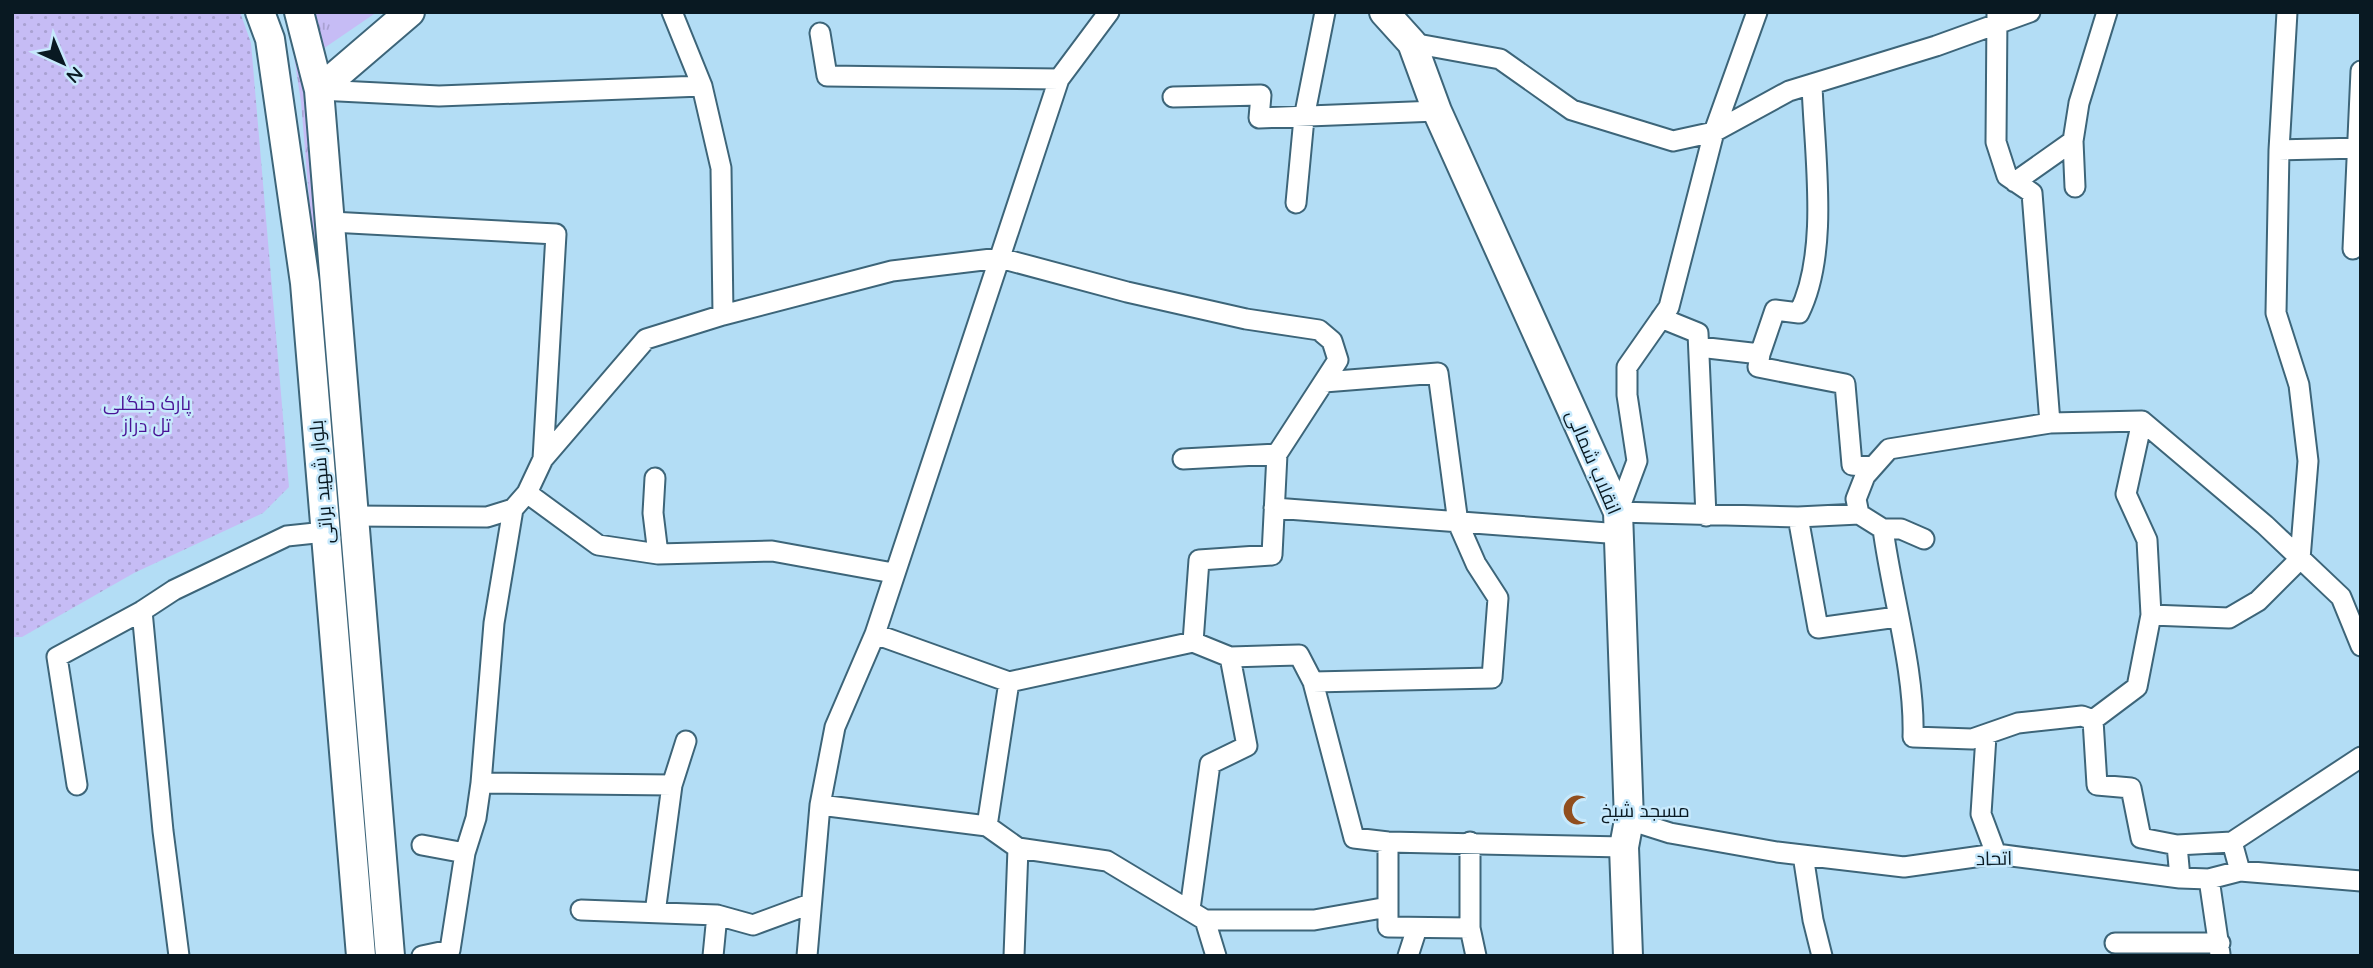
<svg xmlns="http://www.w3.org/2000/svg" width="2373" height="968" viewBox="0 0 2373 968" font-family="Quicksand,Cairo,sans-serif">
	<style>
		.grass { fill: url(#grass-tufts) }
		.park { fill: url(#park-dots) }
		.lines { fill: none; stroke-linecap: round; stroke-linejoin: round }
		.street-casing { stroke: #3d6579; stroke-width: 23 }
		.secondary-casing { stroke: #3d6579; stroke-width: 32 }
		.street { stroke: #fff; stroke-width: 19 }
		.secondary { stroke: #fff; stroke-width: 28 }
		.labels { text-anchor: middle; stroke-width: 5; stroke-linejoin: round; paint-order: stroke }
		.park-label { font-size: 19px; fill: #491396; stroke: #c7e9fc }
		.street-label { font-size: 19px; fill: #091922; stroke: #c7e9fc }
		.poi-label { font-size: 19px; fill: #091922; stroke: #c7e9fc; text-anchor: start }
	</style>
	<defs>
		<pattern id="grass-tufts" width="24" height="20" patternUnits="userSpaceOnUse" patternTransform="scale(1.75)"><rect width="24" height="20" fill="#c6bcf5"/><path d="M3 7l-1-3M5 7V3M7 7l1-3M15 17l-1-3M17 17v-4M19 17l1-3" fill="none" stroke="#a9a1d2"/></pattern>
		<pattern id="park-dots" width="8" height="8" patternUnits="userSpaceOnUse" patternTransform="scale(1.75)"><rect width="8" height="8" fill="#c6bcf5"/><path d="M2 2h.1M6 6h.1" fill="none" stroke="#a9a1d2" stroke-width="1.8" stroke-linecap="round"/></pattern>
	</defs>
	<rect width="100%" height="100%" fill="#b3ddf5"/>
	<!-- grass -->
	<path class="grass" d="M284,12H293L301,45L320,224L381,956H372L301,102L291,37Z
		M306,12H377L317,53Z"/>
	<!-- park -->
	<path class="park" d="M12,12H240L251,43L289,487L263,513L134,573L22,637H12Z"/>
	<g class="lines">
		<!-- street casing -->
		<g class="street-casing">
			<path id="street" d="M1757,12L1714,132L1669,307L1627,367V395L1637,461L1618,512L1798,517L1859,514L1856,499L1865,476L1889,449L2050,423L2142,421L2265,525L2341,597L2361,646
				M1997,13L1996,142L2007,176L2032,193L2050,423
				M820,33L827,76L1059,79
				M1412,43L1500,59L1572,110L1673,141L1714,132L1789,91L1936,46L2030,12
				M319,90L439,96L702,86
				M1173,97L1261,95L1259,118L1437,111
				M2073,141L2075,187
				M2279,150L2361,148
				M2015,182L2073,141L2079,103L2107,12
				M1296,203L1304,118L1325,12
				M331,222L556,234L543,459
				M2353,249L2361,71
				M723,315L892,271L1000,258L1127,292L1246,319L1319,330L1332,341L1338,360L1277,454L1272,555L1199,560L1193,642L1009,682L875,634
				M1661,318L1698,333L1706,516
				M1699,347L1760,354L1758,367L1845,384L1852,465L1873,467
				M1760,354L1775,310L1799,313C1830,251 1814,152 1812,84
				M2142,421L2126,494L2147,540L2151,615L2229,618L2258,601L2300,559L2308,461L2299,385L2276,313L2279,150L2287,12
				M1183,459L1277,454
				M655,478L653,513L658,554
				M527,493L543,459L646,339L723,315L721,168L702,86L672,12
				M1274,508L1621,534
				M1859,514L1883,529C1892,596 1915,670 1913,737L1972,739L2018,723L2082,716L2093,720
				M352,516L487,517L513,509L527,493L598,545L658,554L772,551L893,573
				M1798,517L1818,628L1897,617
				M1883,529H1901L1924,539
				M142,611L163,831L179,956
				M2151,615L2137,687L2093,720L2097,785L2131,788L2141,838L2177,845L2180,878
				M1193,642L1230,657L1299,655L1313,682L1354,838L1388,842L1624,847
				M1313,682L1492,678L1498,598L1476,564L1458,523L1438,373L1324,382
				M1986,736L1981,814L1996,854
				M481,783L672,785
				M77,785L57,657L142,611L174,590L287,536L325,532
				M820,805L987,826L1018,848L1107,861L1205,920L1216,956
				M1629,820L1670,833L1777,852L1904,867L1996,854L2180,878L2209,879L2240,871L2361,881
				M987,826L1009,682
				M1388,842V927L1470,928
				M1470,842V928L1476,956
				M422,845L465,853
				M2177,845L2232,842
				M1803,855L1813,920L1822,956
				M2240,871L2232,842L2361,757
				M2209,879L2220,954
				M1190,909L1210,764L1247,746L1230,657
				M581,910L717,915L753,925L810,904
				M655,913L672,785L686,741
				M1205,920H1314L1388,907
				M2115,943H2220
				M422,956L450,950L465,853L476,818L481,783L494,623L513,509
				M713,956L717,915
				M807,956L820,805L835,727L875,634L1059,79L1109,12
				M1014,956L1018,848
				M1408,956L1417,928"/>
		</g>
		<!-- secondary casing -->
		<g class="secondary-casing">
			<path id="secondary" d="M260,12L270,39L305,283L361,956
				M299,12L319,90L390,956
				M1384,12L1412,43L1437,111L1618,512L1629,820L1624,847L1628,956
				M319,90L410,12"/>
		</g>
		<!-- street -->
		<use href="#street" class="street"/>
		<!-- secondary -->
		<use href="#secondary" class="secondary"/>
	</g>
	<!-- icons -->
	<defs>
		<g id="mosque-bare" transform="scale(2.415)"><path d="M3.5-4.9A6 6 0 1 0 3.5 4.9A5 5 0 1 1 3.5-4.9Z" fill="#914e1e" stroke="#c7e9fc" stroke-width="2.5" paint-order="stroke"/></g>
	</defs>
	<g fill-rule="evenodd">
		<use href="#mosque-bare" x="1578" y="810"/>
	</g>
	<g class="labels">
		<!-- park labels -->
		<g class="park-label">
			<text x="147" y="410">پارک جنگلی<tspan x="147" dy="22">تل دراز</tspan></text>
		</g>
		<!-- street labels -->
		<g class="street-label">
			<text transform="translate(1594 462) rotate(67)" y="7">انقلاب شمالی</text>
			<text transform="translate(321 482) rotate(-95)" y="7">بلوار شهید براتی</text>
			<text transform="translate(1994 858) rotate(-1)" y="7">اتحاد</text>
		</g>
		<!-- poi labels -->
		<g class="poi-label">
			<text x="1601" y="817">مسجد شیخ</text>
		</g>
	</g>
	<!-- border -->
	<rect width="2373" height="968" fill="none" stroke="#091922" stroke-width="28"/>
	<!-- north arrow -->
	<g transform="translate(63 63) rotate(136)" stroke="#c7e9fc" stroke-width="5" paint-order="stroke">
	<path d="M0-5L12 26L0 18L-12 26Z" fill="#091922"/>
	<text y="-10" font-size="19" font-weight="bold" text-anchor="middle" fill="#091922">N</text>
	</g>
</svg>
